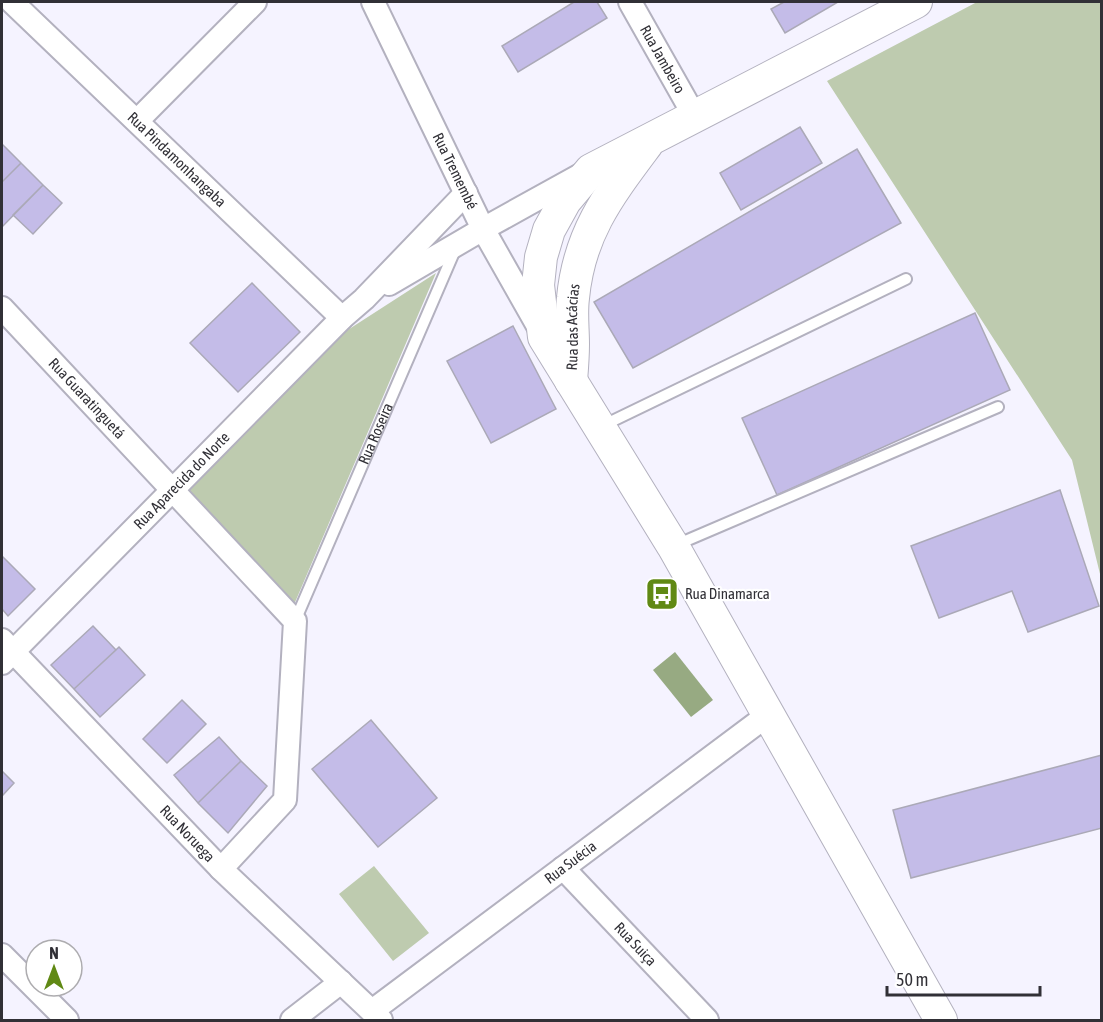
<svg xmlns="http://www.w3.org/2000/svg" width="1103" height="1022" viewBox="0 0 1103 1022" font-family="'Asap Condensed',sans-serif">
	<style>
		.green { fill: #becbaf }
		.water { fill: #97aa82 }
		.building { fill: #c4bce8; stroke: #aba9b7; stroke-width: 1.5 }
		.lines { fill: none; stroke-linecap: round; stroke-linejoin: round }
		.lane-casing { stroke: #b3b1bf; stroke-width: 14 }
		.street-casing { stroke: #b3b1bf; stroke-width: 26 }
		.secondary-casing { stroke: #b3b1bf; stroke-width: 34 }
		.lane { stroke: #fff; stroke-width: 10 }
		.street { stroke: #fff; stroke-width: 22 }
		.secondary { stroke: #fff; stroke-width: 32 }
		.labels { text-anchor: middle; stroke-width: 4.5; stroke-linejoin: round; paint-order: stroke }
		.street-label { font-size: 15px; fill: #313036; stroke: #fff }
		.poi-label { font-size: 15px; fill: #313036; stroke: #fff; text-anchor: start }
	</style>
	<rect width="100%" height="100%" fill="#f5f3ff"/>
	<!-- green -->
	<path class="green" d="M977,2H1101V578L1072,460L827,81Z
		M436,273L293,607L184,490L330,344L343,333Z
		M374,866L429,933L393,961L339,894Z"/>
	<!-- water -->
	<path class="water" d="M675,652L713,700L691,717L653,670Z"/>
	<!-- building -->
	<path class="building" d="M574,2H597L607,18L518,72L502,46Z
		M784,2H838L785,33L771,9Z
		M800,127L822,163L741,210L720,173Z
		M2,144L21,163L2,182Z
		M857,149L901,223L633,368L594,302Z
		M21,163L43,185L2,227V182Z
		M43,185L62,203L33,234L13,215Z
		M252,283L300,332L238,392L190,343Z
		M975,313L1010,390L777,495L742,418Z
		M513,326L556,409L491,443L447,361Z
		M1060,490L1099,606L1028,632L1012,591L939,618L911,546Z
		M2,556L35,589L8,616L2,609Z
		M93,626L116,650L74,689L51,665Z
		M119,647L145,675L100,717L74,689Z
		M182,700L206,724L167,763L143,739Z
		M371,720L437,798L378,847L312,769Z
		M219,737L241,761L198,803L174,775Z
		M1102,755V828L911,878L893,810Z
		M241,761L267,786L228,833L198,803Z
		M2,771L14,783L2,796Z"/>
	<g class="lines">
		<!-- lane casing -->
		<g class="lane-casing">
			<g id="lane">
				<path d="M602,426L906,279"/>
				<path d="M676,545L998,407"/>
				<path id="s1" d="M295,621L455,250"/>
			</g>
		</g>
		<!-- street casing -->
		<g class="street-casing">
			<g id="street">
				<path id="s2" d="M12,2L342,318"/>
				<path id="s3" d="M373,2L483,229L538,326"/>
				<path id="s4" d="M630,2L695,117"/>
				<path d="M137,121L255,2"/>
				<path d="M389,284L483,229L584,173"/>
				<path id="s5" d="M2,308L295,621L285,800L221,869"/>
				<path id="s6" d="M2,640L221,869L381,1020"/>
				<path id="s7" d="M2,663L342,318L364,299L466,193"/>
				<path id="s8" d="M563,868L707,1020"/>
				<path d="M2,955L67,1020"/>
				<path id="s9" d="M372,1011L769,714"/>
				<path d="M292,1020L341,982"/>
			</g>
		</g>
		<!-- secondary casing -->
		<g class="secondary-casing">
			<g id="secondary">
				<path d="M916,2L591,170L565,201L549,230L541,257L538,285L544,337L673,546L941,1020"/>
				<path id="s10" d="M571,381C572,369 573,356 573,344C573,329 571,313 573,298C579,233 609,195 647,144"/>
			</g>
		</g>
		<!-- lane -->
		<use href="#lane" class="lane"/>
		<!-- street -->
		<use href="#street" class="street"/>
		<!-- secondary -->
		<use href="#secondary" class="secondary"/>
	</g>
	<!-- icons -->
	<defs>
		<g id="bus-square" transform="scale(1.725)"><rect x="-9" y="-9" width="18" height="18" rx="4" fill="#608914" stroke="#fff"/><path d="M-5-6H5V4H4V6H2V4H-2V6H-4V4H-5ZM-3.5-4V0h7V-4ZM-3.5 1.2v1.5H-2V1.2ZM2 1.2v1.5H3.5V1.2Z" fill="#fff"/></g>
	</defs>
	<g fill-rule="evenodd">
		<use href="#bus-square" x="662" y="594"/>
	</g>
	<g class="labels">
		<!-- street labels -->
		<g class="street-label">
			<text dy="5" stroke="none"><textPath href="#s4" startOffset="66">Rua Jambeiro</textPath></text>
			<text dy="5" stroke="none"><textPath href="#s2" startOffset="228">Rua Pindamonhangaba</textPath></text>
			<text dy="5" stroke="none"><textPath href="#s3" startOffset="188">Rua Tremembé</textPath></text>
			<text dy="5" stroke="none"><textPath href="#s10" startOffset="54">Rua das Acácias</textPath></text>
			<text dy="5" stroke="none"><textPath href="#s5" startOffset="124">Rua Guaratinguetá</textPath></text>
			<text dy="5" stroke="none"><textPath href="#s1" startOffset="204">Rua Roseira</textPath></text>
			<text dy="5" stroke="none"><textPath href="#s7" startOffset="256">Rua Aparecida do Norte</textPath></text>
			<text dy="5" stroke="none"><textPath href="#s6" startOffset="268">Rua Noruega</textPath></text>
			<text dy="5" stroke="none"><textPath href="#s9" startOffset="248">Rua Suécia</textPath></text>
			<text dy="5" stroke="none"><textPath href="#s8" startOffset="105">Rua Suiça</textPath></text>
		</g>
		<!-- poi labels -->
		<g class="poi-label">
			<text x="685" y="599">Rua Dinamarca</text>
		</g>
	</g>
	<!-- border -->
	<rect width="1103" height="1022" fill="none" stroke="#313036" stroke-width="6"/>
	<!-- north arrow -->
	<g transform="translate(54 968)"><circle r="28" fill="#ffffff" stroke="#adacaf" stroke-width="1.5"/>
	<path d="M0-4.5L10 22L0 15L-10 22Z" fill="#608914"/>
	<text y="-9" font-size="16" font-weight="bold" text-anchor="middle" fill="#313036">N</text>
	</g>
	<!-- scale -->
	<path d="M887 986v9h153v-9" fill="none" stroke="#313036" stroke-width="3"/>
	<text x="896" y="986" font-size="18" fill="#313036" stroke="#ffffff" stroke-width="4.5" paint-order="stroke">50 m</text>
</svg>
